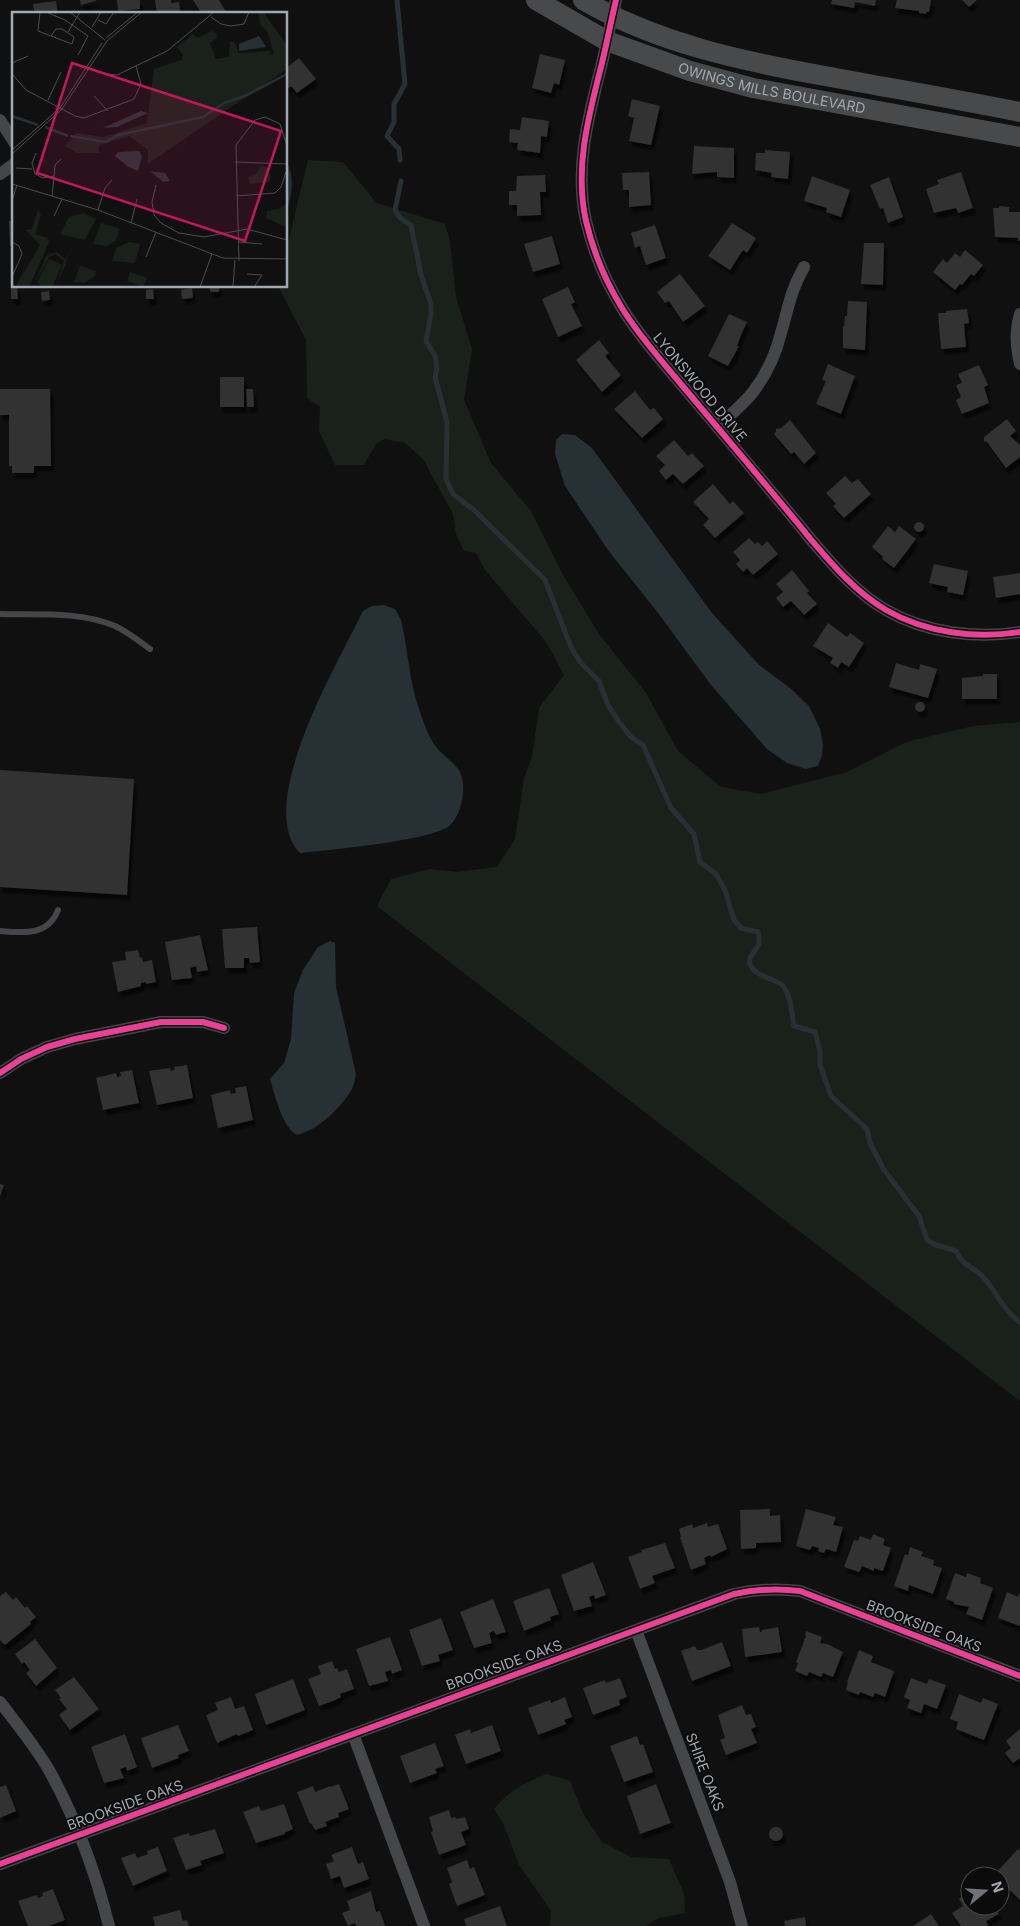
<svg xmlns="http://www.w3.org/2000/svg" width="1020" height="1926" viewBox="0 0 1020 1926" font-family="Inter,sans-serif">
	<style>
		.green { fill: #1a211b }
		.water { fill: #273135 }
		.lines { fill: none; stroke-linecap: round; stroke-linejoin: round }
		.stream { stroke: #273135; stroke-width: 5 }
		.building { fill: #303133; filter: url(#shadow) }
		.lane { stroke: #454649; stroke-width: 6 }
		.street { stroke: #454649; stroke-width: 12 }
		.primary { stroke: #47494b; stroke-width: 20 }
		.cycleway-casing { stroke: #0b0b0c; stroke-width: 9 }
		.cycleway { stroke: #ea4096; stroke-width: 6 }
		.labels { text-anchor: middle; stroke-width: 4; stroke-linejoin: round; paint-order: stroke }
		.street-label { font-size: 14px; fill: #a0a8b2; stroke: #0b0b0c }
		.inset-river { fill: none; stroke: #273135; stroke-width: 2.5 }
		.inset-road { fill: none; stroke: #4a4d51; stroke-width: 1 }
		.view { fill: #c2185b; fill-opacity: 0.15; stroke: #c2185b; stroke-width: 2.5 }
		.inset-edge { fill: none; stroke: #a0a8b2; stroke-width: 2.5 }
	</style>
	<defs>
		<filter id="shadow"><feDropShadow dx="3" dy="5.5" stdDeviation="1" flood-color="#0009"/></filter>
	</defs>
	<rect width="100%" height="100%" fill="#101011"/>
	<!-- green -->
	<path class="green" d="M308,160L343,162L377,203L445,224L450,241L456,297L472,349L464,400L491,463L531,511L563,575L599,634L646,693L678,751L721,787L761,794L847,772L906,742L973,726L1020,722V1401L377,906L391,879L430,869L457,872L497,867L515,839L524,778L532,757L539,708L564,675L546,642L485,570L476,553L464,551L456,534L453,514L423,459L405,443L384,439L376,444L364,465H335L319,431L320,407L307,398L306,340L278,286H286V251Z
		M546,1774L570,1781L583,1813L602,1842L631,1857L669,1859L684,1894L685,1913L659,1918L645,1926H550L551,1911L519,1865L504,1825L494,1809C508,1791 525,1783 546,1774Z"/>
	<!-- water -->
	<path class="water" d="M286,161C296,179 291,196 286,215Z
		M562,434L575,435L592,448L712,613L759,665L790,688L809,706L820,729L823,744L822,755L818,766L806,769L787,763L767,749L711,685L658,613L608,550L565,486L555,454L556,440Z
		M384,605L395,609L401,620C408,649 409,681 419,709C423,721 429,738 436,747C443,756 454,762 460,772C467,787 462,815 449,826C430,841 328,850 300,853C253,805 339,661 363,611L372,606Z
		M330,941L335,943L336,987L356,1074C355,1079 354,1085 352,1089C341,1108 318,1130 297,1135C282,1127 275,1095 270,1079L284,1063L291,1039L294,993L303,970L318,947Z"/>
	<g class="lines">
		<!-- stream -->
		<path class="stream" d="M397,0L405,84L394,104V122L387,136L399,149L400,160
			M401,181L395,210L400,218L411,225L421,275L431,304V315L426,341L435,356L437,369L435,377L447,422L446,479L453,494L474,510L545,580L571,647L580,662L599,681L608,705L619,722L631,737L643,745L671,808L694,834L700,862L716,874L725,890L734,920L741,928L758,932C764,950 747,952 750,964C755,977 772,977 782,985C791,994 792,1014 794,1026L815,1032L820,1052V1065L831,1096L867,1129L870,1143L884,1170L919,1216L927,1240L936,1245L956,1251C963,1267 971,1265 982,1276C996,1290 1003,1311 1020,1322"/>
	</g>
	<!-- building -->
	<path class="building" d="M80,0H96V1L81,5Z
		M117,0H140V9L118,11Z
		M155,0H171V3L179,2L181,14H157Z
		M193,0H219L226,12L202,14Z
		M832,0H876L875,6L855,2L854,8L831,4Z
		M897,0H931L929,12H926V14L919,13V11L895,8Z
		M962,0H977L969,7Z
		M56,1L58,14H31V11H34L33,4Z
		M540,54L565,60L559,85L554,83L551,93L532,88Z
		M299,58L316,79L297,93L291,86L289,88L286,85V68Z
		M632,99L660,106L651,145L629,141L634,118L628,116Z
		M522,117L549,121L547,137L541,136L540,153L517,150L518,143L509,142L510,129L520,130Z
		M694,146L734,148V178L717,177V172L692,174Z
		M765,150L790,152L788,179L771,177L772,173L755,170L756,153H765Z
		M649,172L651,205L629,207V190H623L622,173Z
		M961,172L973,208L958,213L956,208L934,213L926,189L939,184L937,180Z
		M545,175L546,192H540L541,215L517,216V205H509V191H516L517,176Z
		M812,176L850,190L841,217L826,212L827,208L804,201Z
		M889,177L903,217L888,223L883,208L880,209L870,185Z
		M999,206L1009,207V212H1020V241H1018V238L995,237L993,208H999Z
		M9,221H14V246H10Z
		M732,223L756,238L747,253L743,250L730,270L708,256Z
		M655,225L666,258L646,265L640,246L635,248L631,233Z
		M552,236L560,264L533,272L524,244Z
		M864,243H884L883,285L861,284Z
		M965,250L983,265L974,276L971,274L962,285L960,284L955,290L933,272L943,259L947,263L955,253L960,257Z
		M680,274L705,306L683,322L669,301L665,303L657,292Z
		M210,286H219V292H210Z
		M17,287L18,299H11V288Z
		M568,287L575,302L571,304L582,326L558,337L542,299Z
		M192,288L193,298L182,299L181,290Z
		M153,289L154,299H146V290Z
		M49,291L50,300L42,301L41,292Z
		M848,301L867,302L865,350L843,348V326H844L845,316H847Z
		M967,309L969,323L964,324L966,347L941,349L938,313H946V311Z
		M729,314L747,322L741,335L737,346H739L728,366L708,356Z
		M599,340L609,353L605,356L621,375L602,392L576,360Z
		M828,364L855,376L841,414L816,404L826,381L822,380Z
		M979,365L988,385L984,387L989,403L962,414L956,400L961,397L956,385L962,383L958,374Z
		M220,377H244V407H220Z
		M0,389H50L51,466H34V473H12V466H9V415H0Z
		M246,389H253L254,407H247Z
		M635,391L650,410L654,408L663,419L642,438L614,409Z
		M1007,419L1016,431L1010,436L1020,445V457L1006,468L987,442L984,441V437Z
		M790,420L816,453L804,464L794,452L791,454L774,434L776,432V429L781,428Z
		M674,440L688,456L692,453L704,466L683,484L673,474L666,480L659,471L665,465L656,456Z
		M845,476L852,483L858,479L871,494L844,518L833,506L836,504L826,493Z
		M713,484L730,504L733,501L744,513L715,538L703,525L709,519L693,502Z
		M914 527a5 5 0 1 1 10 0a5 5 0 1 1-10 0Z
		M888,526L895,532L899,526L916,539L894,568L882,559L883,557L872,547Z
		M749,538L755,544L758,542L762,546L767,541L778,554L753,575L747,568L743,572L736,564L740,560L733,552Z
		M934,564L968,571L963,595L947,592L948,587L929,583Z
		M792,570L809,591L807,593L817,604L804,615L791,601L783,607L776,598L783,592L776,584Z
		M1020,573V594L996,598L993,577Z
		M828,623L847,637L850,633L864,643L849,667L841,662L838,668L830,663L833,658L813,646Z
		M896,663L919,670L920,664L937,669L928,698L889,687Z
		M983,674H997V699H962V678L983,676Z
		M915 707a5 5 0 1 1 10 0a5 5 0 1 1-10 0Z
		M0,770L134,779L127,895L0,887Z
		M257,927L260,962L250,963L249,958H244V968H225L222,929Z
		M200,935L208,970L197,972L196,966L190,968L192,978L172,980L165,942Z
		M138,950L140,958L142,957L143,962L152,960L156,982L146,984V982L141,983V986L118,992L112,962L126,960L125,952Z
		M187,1065L193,1098L157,1105L149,1071L170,1068L171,1071L175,1070L174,1067Z
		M132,1070L139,1103L103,1110L96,1078L116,1073L117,1077L121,1076L120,1072Z
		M246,1086L253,1120L218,1128L211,1095L230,1090L231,1094L236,1093L235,1088Z
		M0,1184L4,1185L0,1196Z
		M770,1509V1516L780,1515L781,1542L756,1543V1548L741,1549L740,1510Z
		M806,1509L836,1517L833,1525L843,1527L836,1552L826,1549L824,1553L818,1551L819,1548L812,1546L810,1550L796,1546Z
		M707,1523L708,1527L718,1524L727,1549L711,1557L710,1555L704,1558L706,1564L691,1570L680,1537H681L679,1529L692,1524L693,1528Z
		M873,1534L885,1539L883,1545L891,1548L883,1571L874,1568V1571L862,1566L859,1572L844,1567L854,1540L858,1541L860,1536L871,1540Z
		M665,1543L675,1568L652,1576L655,1583L640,1589L628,1557L642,1552L641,1550Z
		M910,1547L923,1552L921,1556L934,1560L933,1565L942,1568L933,1594L909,1585L908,1591L894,1586L905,1554L908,1555Z
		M593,1562L606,1595L595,1599L594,1595L589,1597L592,1606L574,1611L561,1575Z
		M955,1573L966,1577L967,1573L981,1578L980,1583L993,1588L982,1620L966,1614L969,1607L954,1604V1602L946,1599Z
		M549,1588L559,1614L550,1617L551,1620L524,1631L513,1601Z
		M6,1592L13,1600L16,1597L25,1608L27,1606L36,1617L30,1622L31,1624L5,1645L0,1640V1596Z
		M1007,1592L1018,1597L1020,1593V1626L998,1618Z
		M493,1599L506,1632L496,1635L494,1631L489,1633L492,1643L474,1648L460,1612Z
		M441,1618L453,1650L438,1655L440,1661L422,1666L409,1630Z
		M759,1627L760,1632H762V1630L778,1627L782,1652L745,1657L742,1629Z
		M806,1631L822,1637L820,1643L827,1644L843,1652L833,1677L823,1673L821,1677L809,1672L807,1676L795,1671L798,1663L796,1662L806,1636L805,1635Z
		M390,1637L402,1670L392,1674L391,1670L385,1672L388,1681L369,1686L356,1649Z
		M35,1639L57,1668L36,1686L26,1673L30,1670L24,1662L22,1664L15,1654Z
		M722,1642L731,1666L692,1681L681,1651L695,1646L697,1650H701Z
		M859,1650L873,1656L871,1662L894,1671L885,1697L875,1693L873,1697L860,1692L859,1695L846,1690L848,1682H847Z
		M332,1661L335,1669L337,1668L339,1672L347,1669L354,1689L340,1694L341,1697L333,1701L319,1706L308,1679L321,1674L318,1666Z
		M74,1677L99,1709L70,1730L59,1715L67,1709L59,1699L61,1698L55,1690Z
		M620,1678L627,1697L619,1700L620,1705L593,1715L583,1688L605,1680L606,1683Z
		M911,1678L927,1684L929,1679L946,1685L937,1709L924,1704L921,1713L907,1708L910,1700L904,1697Z
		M293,1679L305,1710L266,1725L255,1694Z
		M959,1694L981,1703L983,1698L998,1704L984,1740L956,1729L958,1722L950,1719Z
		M231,1697L235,1709L244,1706L253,1730L238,1736L237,1734L217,1743L206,1715L218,1710L215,1703Z
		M565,1697L572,1717L564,1720L566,1724L538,1735L528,1708L550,1700L551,1703Z
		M742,1705L746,1715L751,1714L756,1727L751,1729L757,1743L726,1755L720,1740L725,1738L718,1715Z
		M178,1725L189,1751L178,1755L179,1758L152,1768L141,1738Z
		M492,1725L501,1751L466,1764L455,1735L470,1729L471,1733Z
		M1020,1729V1758L1013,1763L1005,1753L1011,1748L1006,1741Z
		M125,1734L137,1767L127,1771L126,1767L120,1769L124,1778L104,1783L91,1747Z
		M637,1736L640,1745L643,1744L653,1772L624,1782L610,1746Z
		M435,1743L444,1766L435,1769L437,1773L410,1783L400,1756Z
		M339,1784L349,1809L338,1813L339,1817L325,1822L327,1826L315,1830L311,1823L310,1824L297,1792L313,1786L315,1792L330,1786V1787Z
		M656,1784L671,1823L640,1834L627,1796Z
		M6,1785L16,1811L0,1818V1787Z
		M284,1804L293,1829L284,1833L285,1834L256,1843L243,1812L259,1806L261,1811Z
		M449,1810L451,1818L456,1817V1819L465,1817L469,1829L461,1832L466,1845L439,1855L431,1832L433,1831L429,1817Z
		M769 1834a7 7 0 1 1 14 0a7 7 0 1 1-14 0Z
		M215,1829L224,1853L200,1861L202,1865L186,1870L173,1838L189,1833L190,1836Z
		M158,1847L167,1871L133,1886L121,1858L135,1853L137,1858L148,1854L147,1851Z
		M352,1847L358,1864L363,1862L369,1879L344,1888L340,1876L331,1879L326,1864L334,1861L331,1855Z
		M1018,1849L1020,1851V1900L1000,1881V1876H993Z
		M467,1860L470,1869L474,1867L485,1895L457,1906L449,1884L452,1882L447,1868Z
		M53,1889L65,1920L49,1926H28L18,1901L37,1895L38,1898L43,1896L42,1893Z
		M371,1891L376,1912L380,1911L385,1926H356L355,1923L348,1926L342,1913L350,1910L347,1901Z
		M970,1891V1906H993L999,1914L986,1921L988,1925L986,1926H961L952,1913L963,1906L959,1899Z
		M500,1906L507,1926H466L464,1919Z
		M180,1910L183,1921L187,1920L189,1926H155L153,1917Z
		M931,1914L939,1926H913Z
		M805,1917L806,1926H785L784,1921Z"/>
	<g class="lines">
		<!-- lane -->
		<path class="lane" d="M0,614C37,615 79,611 115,626C128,632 139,641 150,649
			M0,931C24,933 48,936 58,910"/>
		<!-- street -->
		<path class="street" d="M616,0C611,21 607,42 602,63C589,115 574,167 586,221C593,251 606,282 622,308C637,333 656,354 675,377C700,407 725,436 750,466C769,489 789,512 808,536C831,563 855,592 886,610C926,633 976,639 1020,632
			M0,120L14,142
			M0,174L14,164
			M1020,314C1015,332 1016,346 1020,364
			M717,427C729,416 743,405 753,392C766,375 776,353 781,333C789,306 790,292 804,267
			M0,1073L21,1059L47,1047L75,1039L161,1022H203L224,1028
			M636,1630L730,1882L742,1926
			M0,1702C17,1724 35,1746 49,1770C75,1817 96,1874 109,1926
			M353,1734L424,1926
			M0,1864L734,1594C757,1589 777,1588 800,1591L1020,1676"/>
		<!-- primary -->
		<g class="primary">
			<path id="s1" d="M536,0L607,41L690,71L753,88L1020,137"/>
			<path d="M583,0C657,43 741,61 825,76C890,88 955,99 1020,112"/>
		</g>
		<!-- cycleway casing -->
		<g class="cycleway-casing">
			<path id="cycleway" d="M616,0C611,21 607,42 602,63C589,115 574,167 586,221C593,251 606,282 622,308C637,333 656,354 675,377C700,407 725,436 750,466C769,489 789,512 808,536C831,563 855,592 886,610C926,633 976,639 1020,632
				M0,1073L21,1059L47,1047L75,1039L161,1022H203L224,1028
				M0,1864L734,1594C757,1589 777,1588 800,1591L1020,1676"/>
		</g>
		<!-- cycleway -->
		<use href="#cycleway" class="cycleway"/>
	</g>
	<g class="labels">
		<!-- street labels -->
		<g class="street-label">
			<text dy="5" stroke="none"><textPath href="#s1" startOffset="254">OWINGS MILLS BOULEVARD</textPath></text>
			<text transform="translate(700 387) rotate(50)" y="5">LYONSWOOD DRIVE</text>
			<text transform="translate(924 1626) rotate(21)" y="5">BROOKSIDE OAKS</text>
			<text transform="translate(504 1665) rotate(-20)" y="5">BROOKSIDE OAKS</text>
			<text transform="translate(705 1772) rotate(69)" y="5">SHIRE OAKS</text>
			<text transform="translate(125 1805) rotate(-20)" y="5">BROOKSIDE OAKS</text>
		</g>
	</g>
	<!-- overview -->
	<g transform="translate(12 12)">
		<rect width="275" height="275" fill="#101011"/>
		<path d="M247,0H251L275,33V57L136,152V138L117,124L87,133V141H65L53,134L64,121L92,125L135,111L142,57L169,48L171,43L165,35L181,22L186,26L199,19L204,21L205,26L198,31L204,47L217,45L218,29L224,31L226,41L259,39L257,42H262L255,19L248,12ZM249,154L255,155L259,165L257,170L238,172L236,165L245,161ZM275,191L274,215L254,206L255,199L267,197ZM26,198L29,203L23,222L35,226L37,230L17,275H3L28,233L14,218L20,217ZM72,201L84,207L73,228L48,222L57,205ZM89,211L108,217L104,228L95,234L81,232ZM117,230L128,232L123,251L100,249L104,236ZM60,236L44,275L52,249L43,242L37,245L21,275L35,243L45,240L54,248ZM37,247L50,253L40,275H31L25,271ZM68,254L84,259L83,264L73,271L62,270ZM118,260L135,266L131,275L115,269Z" fill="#1a211b"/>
		<path d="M247,24L254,35L227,39V32ZM129,99L136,101L105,115L91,116ZM127,139L130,144L126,159L115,154L103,144L106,140ZM138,159L153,161L158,169L151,170Z" fill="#273135"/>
		<path class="inset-river" d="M0,104L26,113M33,115L56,124M58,124L94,130L106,123L191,105L212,91L233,84L275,62"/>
		<path class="inset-road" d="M28,0L26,19L60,32M34,0L53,8L76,24L66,43M58,0L93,28M199,5L209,12L219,14L232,12L237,0M86,8L94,12L102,0M80,15L89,0M56,20L68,0M39,24L44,17H50L62,25L60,32M94,26L126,0M0,51L16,44M0,62L14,78L63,104L72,106L122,87L129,72L124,54M94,62L105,63L155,39L202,0M82,84L96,99M36,88L49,60M0,138L48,96L90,31M24,141L20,151L23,162L31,166L42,164L40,184M0,142L50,97L95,29L130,0M223,150L275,152M4,156L20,157M42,164L43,153L49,147M0,172L86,198L211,246L275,247M144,173L140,190L142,203L149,211L167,221L192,225L235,217L275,228M224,184L263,181L269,175L275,157M0,189L5,173M86,198L93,176L100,168M42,204L50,187M119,211L125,187M0,230L7,234L10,242L0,265M226,230L250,232M134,245L144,220M227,249L224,133L243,108L253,105L268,112L275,134M235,262L250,263L242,275M188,275L200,242M221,275L223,248"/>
		<path class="view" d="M60,51L269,119L233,229L25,161Z"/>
		<rect width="275" height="275" class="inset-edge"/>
	</g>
	<!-- north arrow -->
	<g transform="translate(985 1891) rotate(72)"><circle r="24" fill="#0b0b0c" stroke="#474a4e"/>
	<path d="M0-4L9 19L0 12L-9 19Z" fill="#6e737a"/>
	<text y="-8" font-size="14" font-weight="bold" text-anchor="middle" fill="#a0a8b2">N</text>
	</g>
</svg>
